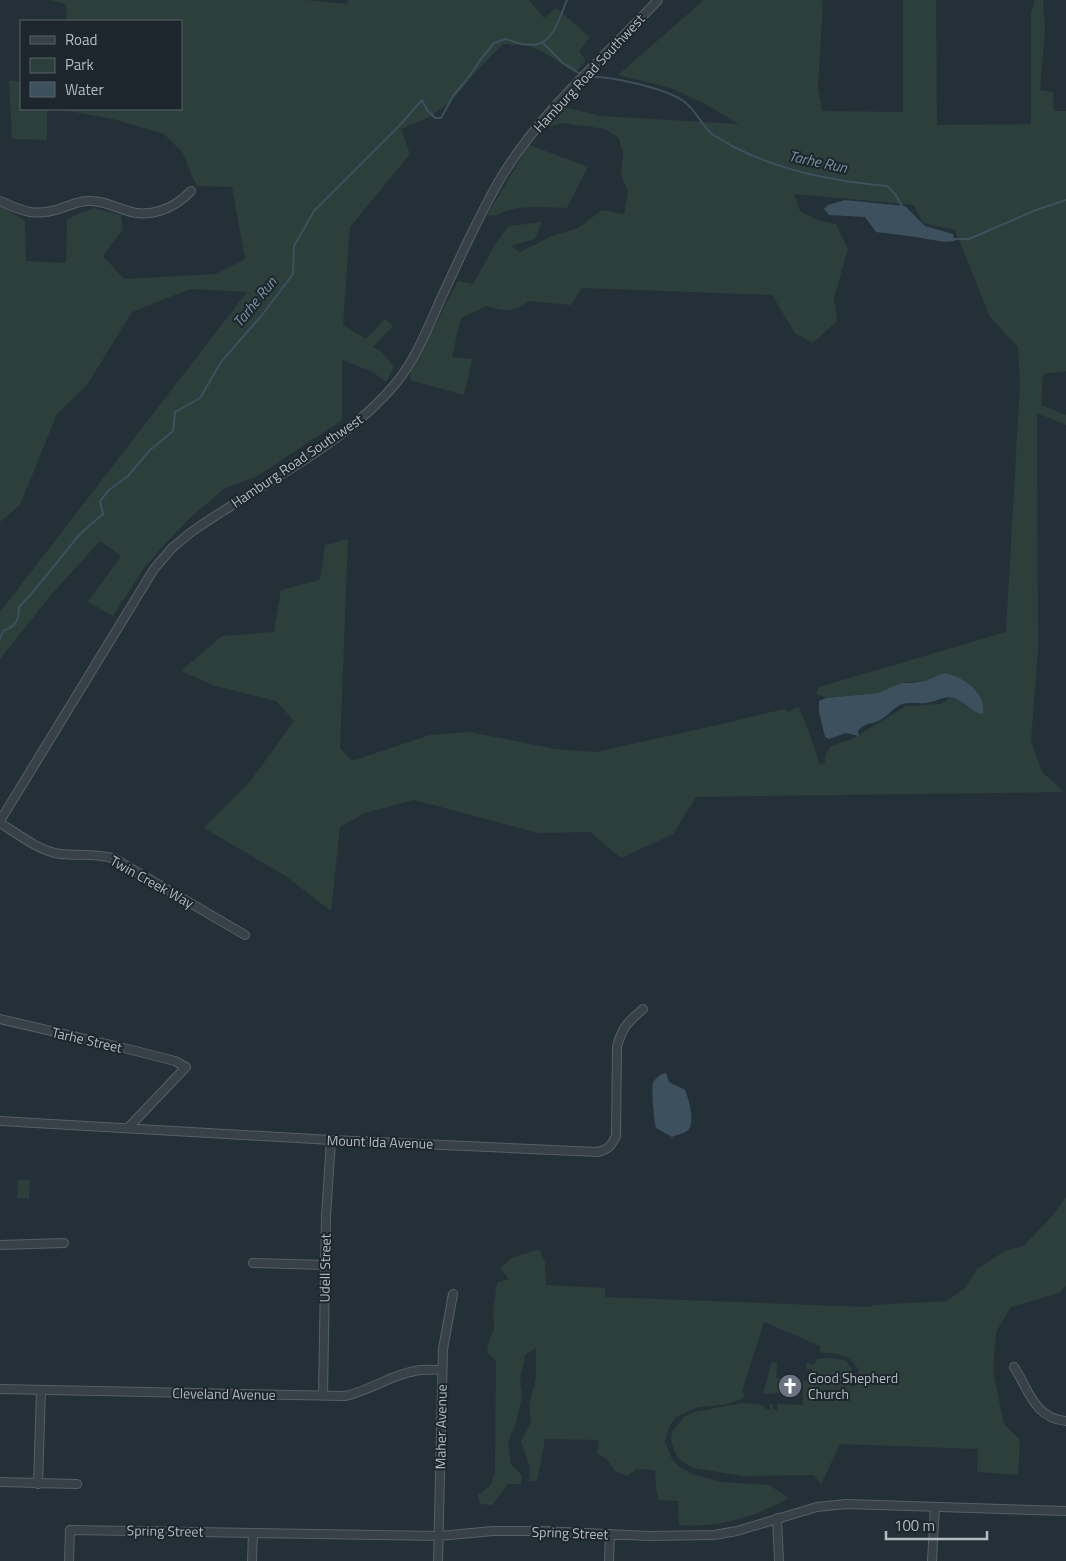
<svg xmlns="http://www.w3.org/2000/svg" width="1066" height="1561" viewBox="0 0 1066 1561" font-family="'Titillium Web',sans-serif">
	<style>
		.green { fill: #2c3f3b }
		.water { fill: #3c505e }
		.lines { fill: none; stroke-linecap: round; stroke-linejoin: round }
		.stream { stroke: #3c505e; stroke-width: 2 }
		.minor-casing { stroke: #565f65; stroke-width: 10 }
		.minor { stroke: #384147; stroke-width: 8 }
		.labels { text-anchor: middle; stroke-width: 4; stroke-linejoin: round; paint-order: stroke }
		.street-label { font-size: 14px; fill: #b3bcc3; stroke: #1d262c }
		.poi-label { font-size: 14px; fill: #b3bcc3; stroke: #1d262c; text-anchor: start }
		.water-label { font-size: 15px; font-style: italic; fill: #7792a3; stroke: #1d262c }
	</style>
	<rect width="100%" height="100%" fill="#243037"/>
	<!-- green -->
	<path class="green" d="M50,0H306L347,4L348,0H529L544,18L556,8L590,37L579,51L586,61L575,73L545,53L529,46L503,44L474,74L452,100L432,116L401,129L410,154L350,227L343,325L366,339L385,319L393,326L373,347L382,352L394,367L386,382L373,372L342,360V420L256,477L225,488L191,517L161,548L142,571L113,616L88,602L121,556L100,541L51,595L0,659V612L247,292L190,289L132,312L87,385L57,414L20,505L0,522V205L25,221L26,261L66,263L67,219L93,208L121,215L123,229L103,256L124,279L216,274L245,259L232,187L197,186L192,176L183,153L164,134L113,119L58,109H181V21H67L66,4Z
		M704,0H823L818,88L822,111L903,112V0H936L937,125L1031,124V14L1035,0H1043L1045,30L1040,90L1053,92L1054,111H1066V371L1043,374L1041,405L1066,415V425L1037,413L1038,650L1031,741L1042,772L1064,792L696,797L673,834L621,858L590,832L538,833L414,800L365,813L340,827L331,911L284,875L204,828L249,783L294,721L276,701L215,686L181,671L222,636L274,632L281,590L320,580L325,545L348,539L340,748L352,761L430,735L470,732L555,749L596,752L722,724L784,709L788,712L792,711L795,708L799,707L810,735L820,765L825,762V755L831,746L852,739L906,706L941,704L950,698L960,701L978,714L944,673L925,681L901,683L878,693L826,698L816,694L819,687L1006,632L1020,384L1018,347L990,317L955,230L923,223L914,205L794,194L800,211L817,220L836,224L848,249L834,298L837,321L813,343L795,333L772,295L582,288L571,305L528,301C514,312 505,312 487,306L461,318L452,357L472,359L464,395L410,380L411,371L458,281L473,284L496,243L509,226L542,222L535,239L511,246L520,252L552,236L578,228L602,210L624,214L628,191L621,175L623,154L619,138L605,129L562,123L542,129L564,107L601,116L739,124L705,104L671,88L618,75Z
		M9,81H21V109H47V140L12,139Z
		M529,145L588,167L567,208C544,208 515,203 496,216L487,215Z
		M18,1180H30L29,1199L17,1198Z
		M1066,1197V1286L1059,1293L1011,1307L996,1332L993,1371L1004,1424L1020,1440L1018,1475L977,1472L978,1449L840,1444L821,1485L814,1475L743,1476L693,1468L680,1460L674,1450L671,1440L672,1432L684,1417L694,1412L742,1403L764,1405L765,1410H770V1404H773V1410H777L778,1404L803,1405V1381H807L808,1373H812V1369H807L806,1362L814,1365L817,1359C827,1357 836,1358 846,1361L853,1371L850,1386L854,1387L859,1370C847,1352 839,1355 820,1352V1346L764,1322L742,1392L744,1394V1398L724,1405L698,1407L676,1417L670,1425L665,1441L671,1457L678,1466L692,1474L721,1482L769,1485L789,1498C754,1517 720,1528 679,1525L678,1501L659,1500L656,1489L655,1470L637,1469L627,1476L615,1471L607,1459L597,1454L599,1440L545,1439L537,1481H529L530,1468L521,1441L531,1423L529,1404L536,1378V1348L525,1355L520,1381L522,1397L516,1423L508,1442L511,1465L522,1475L521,1484H508L492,1505L480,1504L478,1495L491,1485L495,1471L496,1360L487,1353L488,1344L494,1329L493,1311L497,1283L509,1279L500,1268L512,1258L539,1249L545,1262L546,1285L605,1288V1297L871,1307L872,1305L947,1301L965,1288L977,1269L1005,1251L1024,1246L1053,1215Z
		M772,1361L777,1364L776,1378H781V1393L763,1394Z"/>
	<!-- water -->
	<path class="water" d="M845,200L905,206L925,226L953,234L955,241L945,242L909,236L876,232L865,217L829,215L824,209L828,205Z
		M944,673C964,677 986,692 983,714C971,713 965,701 953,698C944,696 939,700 931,702C920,705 910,701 900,705C892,709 886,718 878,721C869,725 866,722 858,731L859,736L846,733L829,739L825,737L819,712V701L826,698L878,693L901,683H911L925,681Z
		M666,1073L669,1082L685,1090C689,1099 696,1124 687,1131C683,1134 676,1135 672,1137L656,1128C654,1121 651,1089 653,1083C655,1078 661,1074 666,1073Z"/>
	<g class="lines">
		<!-- stream -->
		<path class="stream" d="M543,43L563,63L582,75
			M586,77C608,75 663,88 682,100C695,108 701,125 712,134C718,138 726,142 732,146C780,171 833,181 887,186L895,194L903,208
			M954,239H969L1036,210L1066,200
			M0,639L3,631C16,626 19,621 19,607L32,593L80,534L103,514L100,501L109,490L128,476L150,450L173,431L175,412L200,398L221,362L262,315L293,274L294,246L314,211L399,126L422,100L427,110L435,118H441L453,96L468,78L481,59L494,43L506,39C548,56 553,35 567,0"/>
		<!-- minor casing -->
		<g class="minor-casing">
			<path id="minor" d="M0,201C24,212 36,217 62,208C71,205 79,201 88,201C101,200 113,206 125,210C149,219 174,209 191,191
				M0,821L154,569L172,548L190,533C256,486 344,446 396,383C415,360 427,330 439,303C458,262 476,221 499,181C540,111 603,59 658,0
				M0,823C18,834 39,851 60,854C79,856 97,853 115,859L245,935
				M0,1019L128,1049L175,1061L186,1067L128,1128
				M0,1121L331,1140L597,1152C608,1150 611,1146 616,1136L617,1047C622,1027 628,1022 643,1009
				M0,1245L64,1243
				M253,1263L325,1265
				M1014,1367C1029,1390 1034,1418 1066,1421
				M0,1389L345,1396C370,1391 390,1375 415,1371C424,1369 433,1370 442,1370
				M323,1396L326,1216L331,1140
				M0,1482L77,1484
				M38,1484L41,1390
				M777,1518L779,1561
				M69,1561L70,1530L439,1536L493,1531H542L649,1536L714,1535L737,1531L817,1507L846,1504L1066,1511
				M252,1561L253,1533
				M438,1561L443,1349L453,1294
				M609,1561L610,1534
				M932,1561L935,1507"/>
		</g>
		<!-- minor -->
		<use href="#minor" class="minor"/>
	</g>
	<!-- icons -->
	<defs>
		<g id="church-disc" transform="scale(1.25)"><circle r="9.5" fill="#6b7280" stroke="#1d262c"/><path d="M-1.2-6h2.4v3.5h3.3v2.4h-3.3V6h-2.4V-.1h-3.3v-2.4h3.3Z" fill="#fff"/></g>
	</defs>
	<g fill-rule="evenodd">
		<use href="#church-disc" x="790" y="1386"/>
	</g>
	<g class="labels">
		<!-- street labels -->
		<g class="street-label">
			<text transform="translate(589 73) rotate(-47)" y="5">Hamburg Road Southwest</text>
			<text transform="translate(297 461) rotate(-34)" y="5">Hamburg Road Southwest</text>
			<text transform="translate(152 882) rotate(29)" y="5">Twin Creek Way</text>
			<text transform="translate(87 1040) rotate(13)" y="5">Tarhe Street</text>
			<text transform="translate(380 1142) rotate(2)" y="5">Mount Ida Avenue</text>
			<text transform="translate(325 1268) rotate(-89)" y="5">Udell Street</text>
			<text transform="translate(224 1394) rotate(1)" y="5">Cleveland Avenue</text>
			<text transform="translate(441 1427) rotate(-89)" y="5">Maher Avenue</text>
			<text transform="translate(165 1531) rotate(1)" y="5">Spring Street</text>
			<text transform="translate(570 1533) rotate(2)" y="5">Spring Street</text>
		</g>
		<!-- poi labels -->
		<g class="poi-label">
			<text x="808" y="1383">Good Shepherd<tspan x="808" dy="16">Church</tspan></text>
		</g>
		<!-- water labels -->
		<g class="water-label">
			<text transform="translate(818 162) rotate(12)" y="5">Tarhe Run</text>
			<text transform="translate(255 302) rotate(-51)" y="5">Tarhe Run</text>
		</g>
	</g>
	<!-- legend -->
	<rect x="20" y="20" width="162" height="90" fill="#1d262c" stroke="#596268"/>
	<rect x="30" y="36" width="25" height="8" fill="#384147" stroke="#596268"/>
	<text x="65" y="45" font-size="15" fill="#b3bcc3">Road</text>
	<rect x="30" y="58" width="25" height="15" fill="#2c3f3b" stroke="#596268"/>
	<text x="65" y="70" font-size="15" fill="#b3bcc3">Park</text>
	<rect x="30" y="82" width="25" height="15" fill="#3c505e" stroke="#596268"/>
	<text x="65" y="95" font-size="15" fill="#b3bcc3">Water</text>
	<!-- scale -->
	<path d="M886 1531v8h101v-8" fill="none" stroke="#b3bcc3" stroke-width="2.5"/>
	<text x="894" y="1531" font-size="15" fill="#b3bcc3" stroke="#1d262c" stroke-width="4" paint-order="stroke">100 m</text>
</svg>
